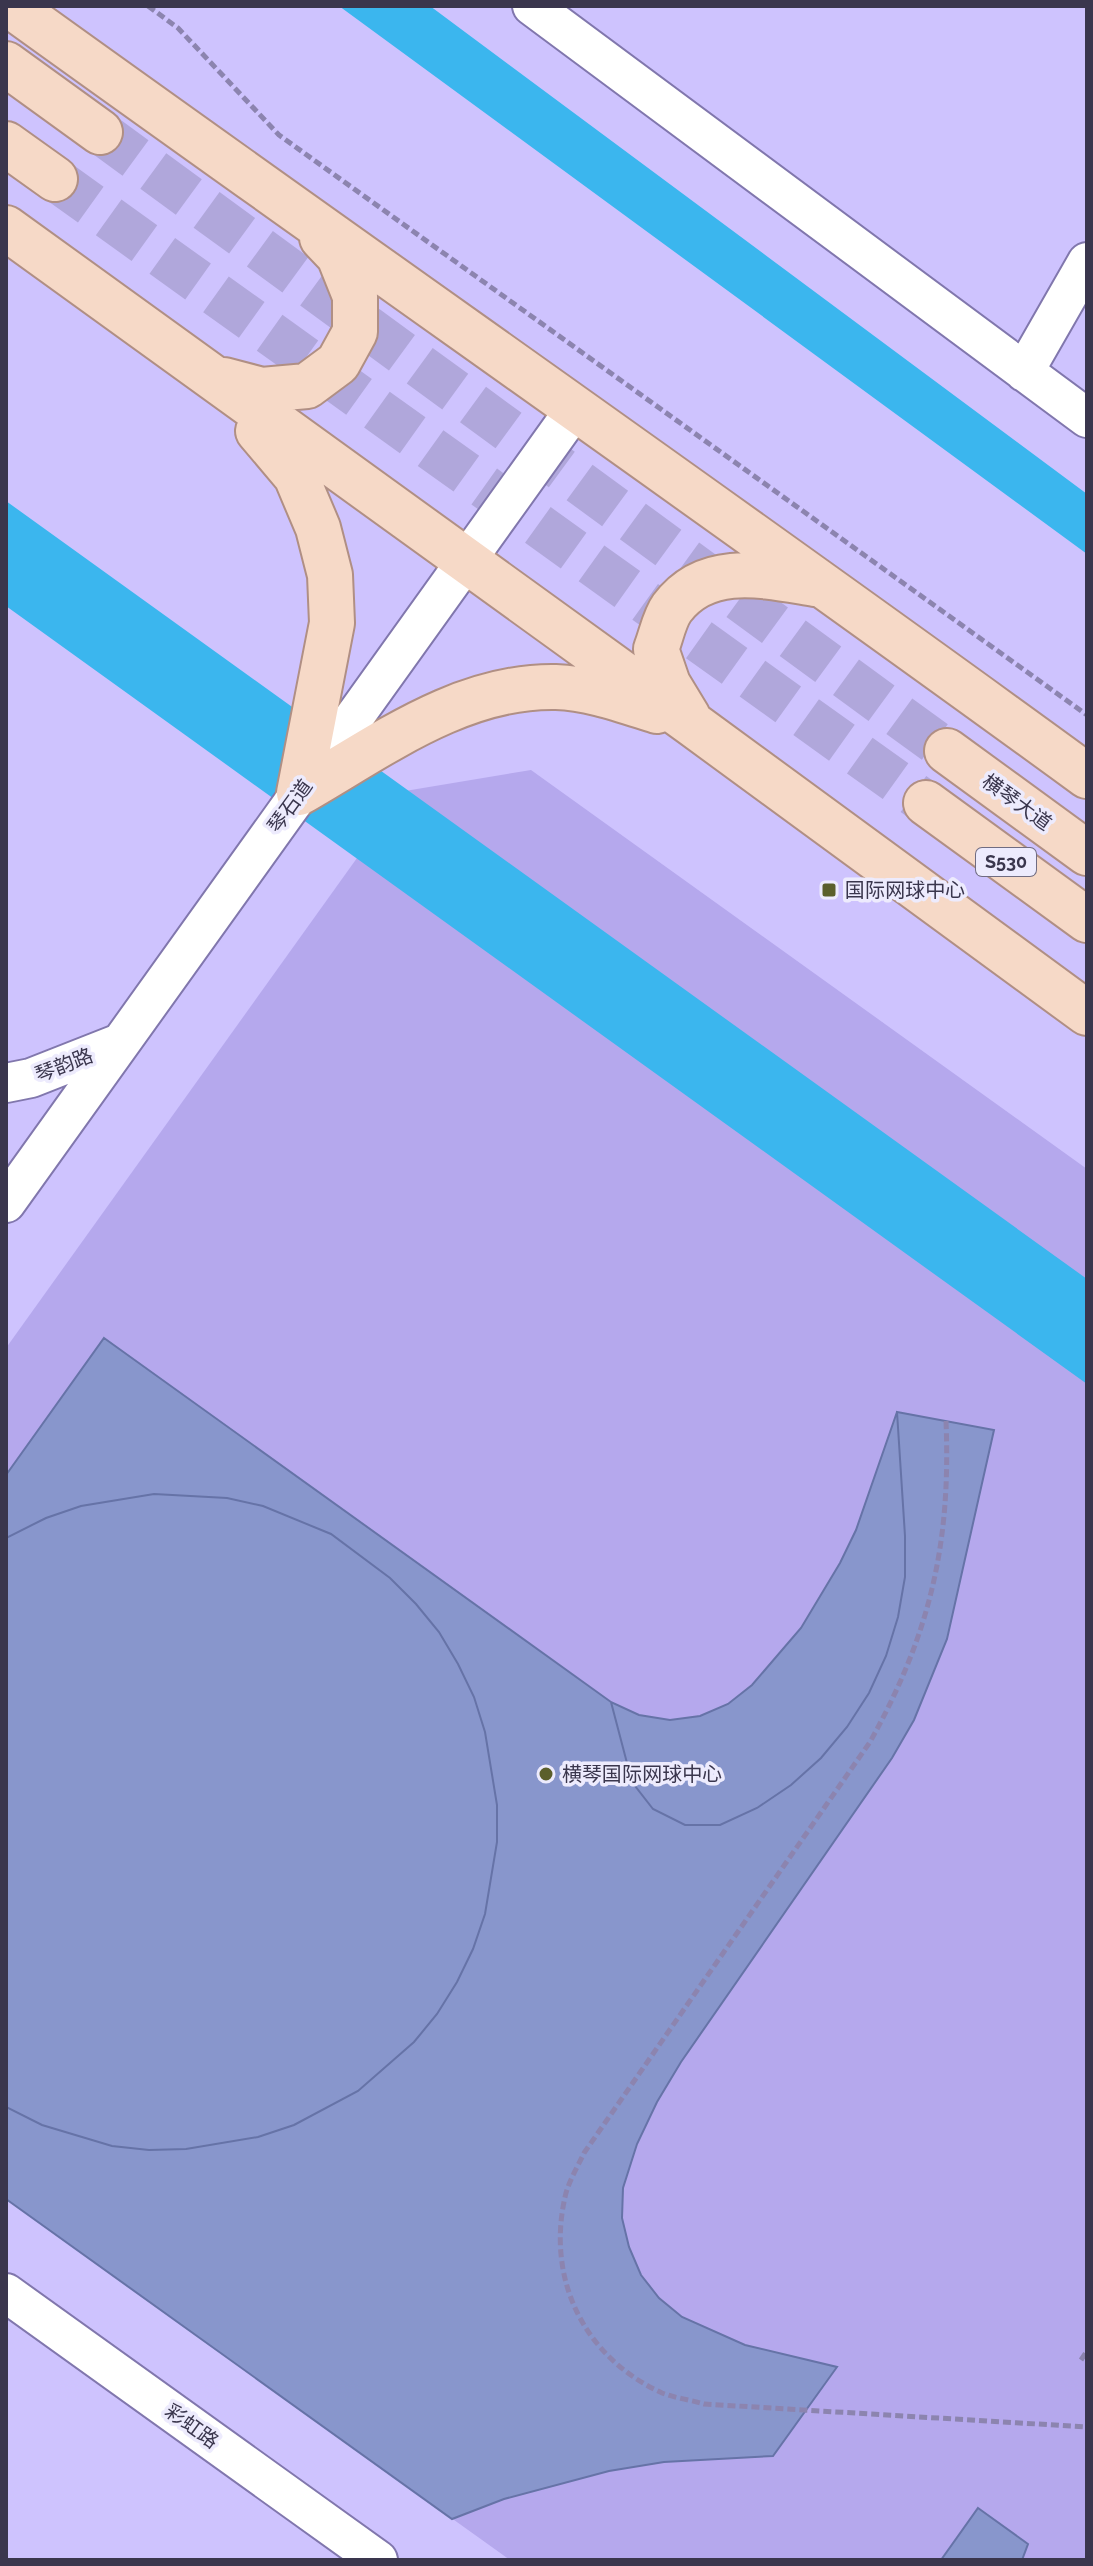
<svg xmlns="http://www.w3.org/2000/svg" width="1093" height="2566" viewBox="0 0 1093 2566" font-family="Raleway,'Noto Sans SC',sans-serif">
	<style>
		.green { fill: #b5a8ed }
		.water { fill: #3bb6ee }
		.building { fill: #8896cc; stroke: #6673a7; stroke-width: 2 }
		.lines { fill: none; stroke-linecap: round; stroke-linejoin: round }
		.major-tunnel { stroke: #b0a7db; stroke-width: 44; stroke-dasharray: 44 22; stroke-linecap: butt }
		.minor-casing { stroke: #8177ad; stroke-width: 42 }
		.major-casing { stroke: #b08f84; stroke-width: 48 }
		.path { stroke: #8c84af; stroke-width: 5; stroke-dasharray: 8 4; stroke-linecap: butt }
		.minor { stroke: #fff; stroke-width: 38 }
		.major { stroke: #f6d9c7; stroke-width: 44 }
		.poi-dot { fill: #5b5f2c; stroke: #edebfd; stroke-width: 3 }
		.labels { text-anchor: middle; stroke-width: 7; stroke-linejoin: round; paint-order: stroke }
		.shield { fill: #edebfd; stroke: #706c82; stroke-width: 2 }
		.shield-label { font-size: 18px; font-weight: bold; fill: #3a364d }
		.street-label { font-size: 20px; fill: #3a364d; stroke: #edebfd }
		.poi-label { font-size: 20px; fill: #3a364d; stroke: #edebfd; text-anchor: start }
	</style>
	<rect width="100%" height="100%" fill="#cec3fe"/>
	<!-- green -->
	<path class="green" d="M531,770L1087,1169V2560H510L6,2199V1348L405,791Z"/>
	<!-- water -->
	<path class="water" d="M339,6H430L1087,494V554Z
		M6,501L1087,1279V1384L6,606Z"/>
	<!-- building -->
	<path class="building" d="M104,1338L611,1702L632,1782L653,1809L685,1825H720L757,1808L791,1785L821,1758L847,1727L869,1693L886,1656L898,1617L905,1577V1536L897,1412L994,1430L947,1639L914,1720L892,1758L681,2062L657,2102L637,2144L623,2188L622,2218L629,2247L641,2275L659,2298L682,2317L745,2345L837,2367L773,2456L664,2462L609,2471L504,2499L452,2519L6,2199V1475Z
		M897,1412L905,1536V1577L898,1617L886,1656L869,1693L847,1727L821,1758L791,1785L757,1808L720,1825H685L653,1809L632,1782L611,1702L639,1715L670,1720L700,1716L728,1704L752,1685L801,1628L840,1563L856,1530Z
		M154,1494L227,1498L263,1506L331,1534L390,1578L416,1604L439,1632L458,1664L474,1697L485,1732L497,1805V1842L485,1914L473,1949L457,1982L437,2014L414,2042L358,2091L294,2125L258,2137L186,2149L149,2150L112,2146L42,2125L6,2107V1538L46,1518L81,1506Z
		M978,2508L1028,2544L1022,2560H941Z"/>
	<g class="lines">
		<!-- major-tunnel -->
		<path class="major-tunnel" d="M100,132L947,751
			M55,179L926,803"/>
		<!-- minor casing -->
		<g class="minor-casing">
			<path id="minor" d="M532,6L1087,418
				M1024,372L1087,262
				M6,1083L31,1078L120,1043
				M6,1203L575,409
				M6,2293L378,2560"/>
		</g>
		<!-- major casing -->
		<g class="major-casing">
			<path id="major" d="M11,6C369,264 731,516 1087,776
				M6,64L100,132
				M6,144L55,179
				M6,228L691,723L1087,1013
				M224,380L262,390L307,386L338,363L355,332V296L339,256L322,238
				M258,431L296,476L318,528L330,575L332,623L299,793
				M688,717L668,684L656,649C661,637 664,619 672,608C707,561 766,576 815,584
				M947,751L1087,853
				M299,793C378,748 460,685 556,687C590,688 625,701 657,711
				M926,803L1087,920"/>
		</g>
		<!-- path -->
		<path class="path" d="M148,6L178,28L279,135L1087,715
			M946,1421C951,1544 930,1634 870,1742L584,2153C578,2166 570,2179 566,2193C545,2277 583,2357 662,2393C675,2398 691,2400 704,2404L1087,2427
			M1081,2360L1087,2351"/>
		<!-- minor -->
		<use href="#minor" class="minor"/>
		<!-- major -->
		<use href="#major" class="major"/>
	</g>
	<!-- markers -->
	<g class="poi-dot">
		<rect x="821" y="882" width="16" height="16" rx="4"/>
		<circle cx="546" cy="1774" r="8"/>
	</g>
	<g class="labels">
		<!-- shield labels -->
		<rect class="shield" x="976" y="848" width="60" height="28" rx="6"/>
		<g class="shield-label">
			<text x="1006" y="868">S530</text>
		</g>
		<!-- street labels -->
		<g class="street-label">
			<text transform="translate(1017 802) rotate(36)" y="7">横琴大道</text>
			<text transform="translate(290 806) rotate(-54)" y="7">琴石道</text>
			<text transform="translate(64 1065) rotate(-21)" y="7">琴韵路</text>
			<text transform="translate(192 2426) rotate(36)" y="7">彩虹路</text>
		</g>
		<!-- poi labels -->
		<g class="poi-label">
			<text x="845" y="897">国际网球中心</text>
			<text x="562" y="1781">横琴国际网球中心</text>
		</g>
	</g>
	<!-- border -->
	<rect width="1093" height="2566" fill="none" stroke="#3a364d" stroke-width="16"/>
</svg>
